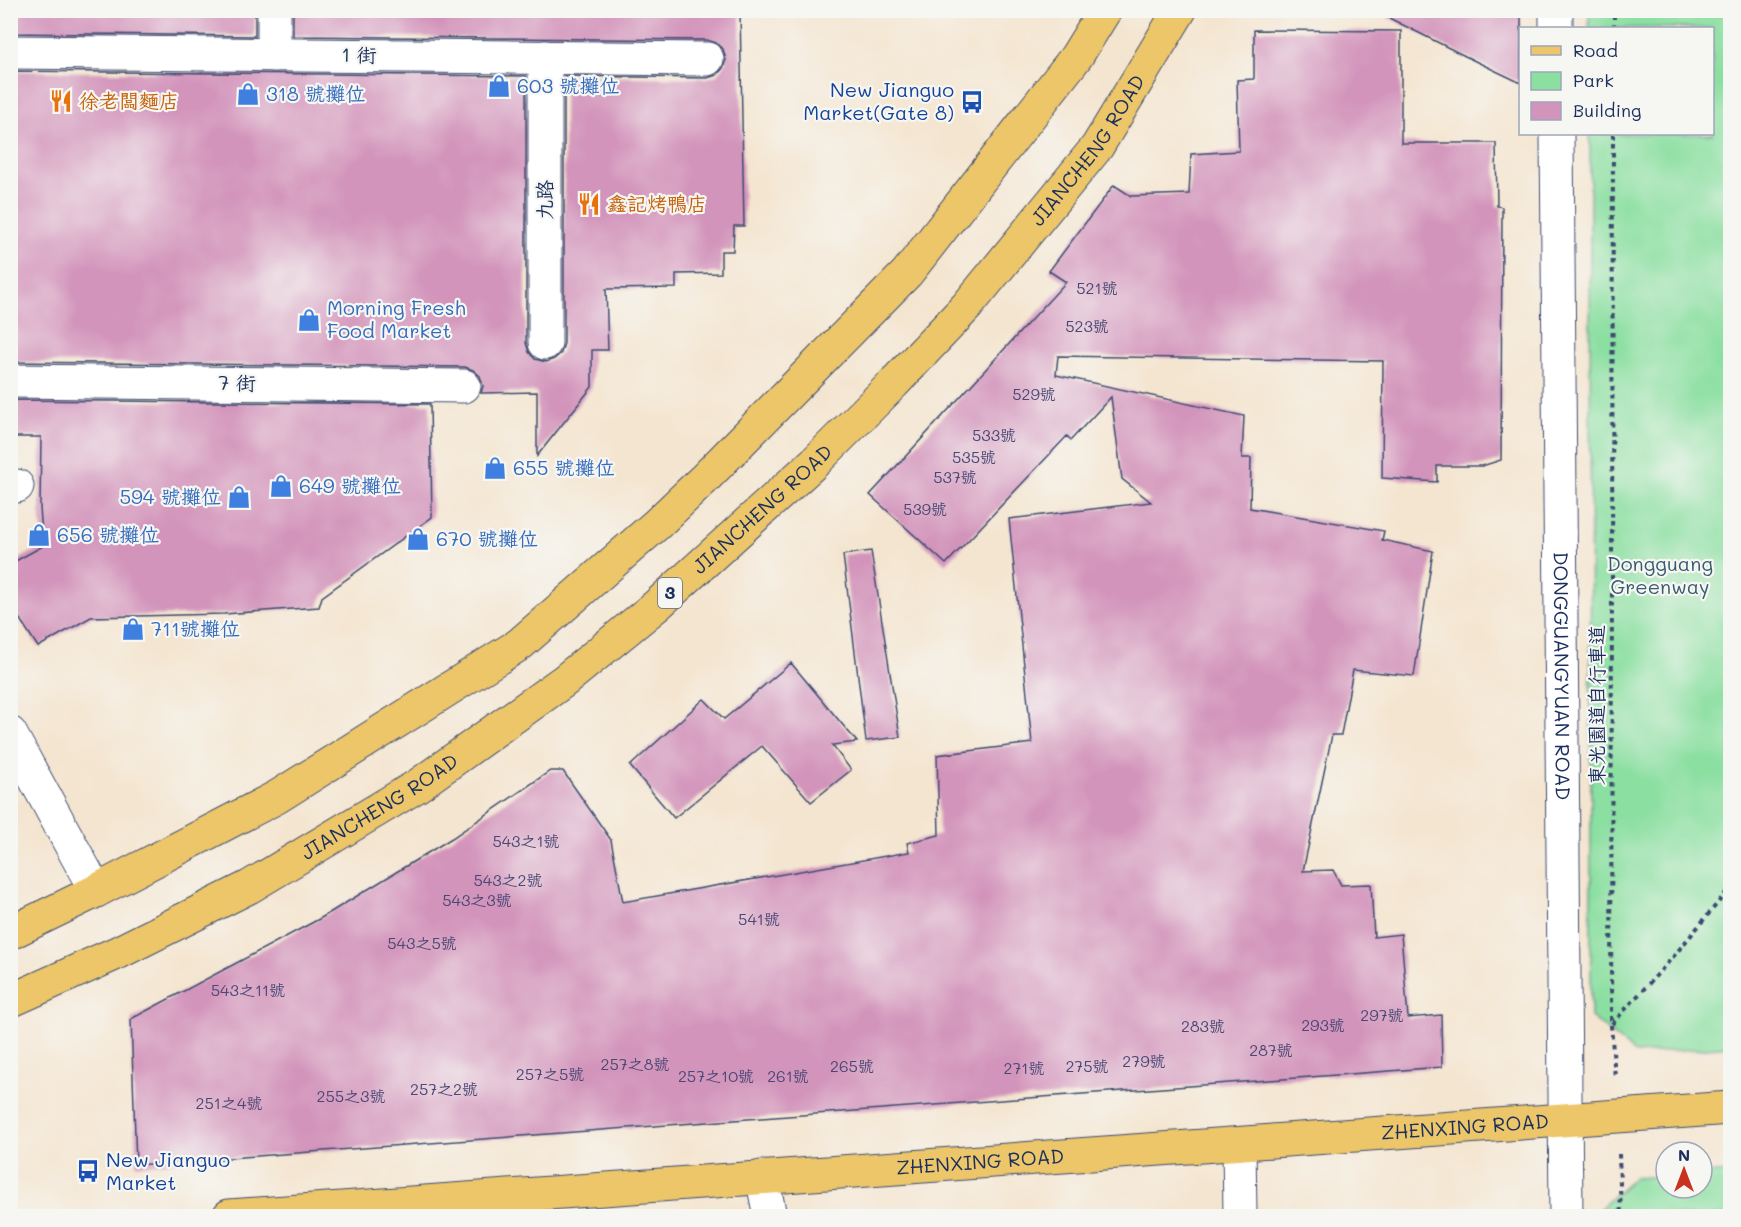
<svg xmlns="http://www.w3.org/2000/svg" width="1741" height="1227" viewBox="0 0 1741 1227" font-family="Mali,'LXGW WenKai TC',sans-serif">
	<style>
		.green { fill: #8bdfa1; stroke: #538780; stroke-width: 1.5 }
		.building { fill: #d394bb }
		.lines { fill: none; stroke-linecap: round; stroke-linejoin: round }
		.minor-casing { stroke: #3c4a6f; stroke-width: 35 }
		.major-casing { stroke: #3c4a6f; stroke-width: 35 }
		.path { stroke: #3c4a6f; stroke-width: 4; stroke-dasharray: 4.5 4.5; stroke-linecap: butt }
		.minor { stroke: #fff; stroke-width: 33 }
		.major { stroke: #ecc669; stroke-width: 33 }
		.labels { text-anchor: middle; stroke-width: 4.5; stroke-linejoin: round; paint-order: stroke }
		.number-label { font-size: 16px; fill: #494875 }
		.shield { fill: #f6f6f2; stroke: #5d6b8a; stroke-width: 1.5 }
		.shield-label { font-size: 18px; font-weight: bold; fill: #1b2f5e }
		.street-label { font-size: 20px; fill: #1b2f5e; stroke: #f6f6f2 }
		.shop-label { font-size: 20px; fill: #366cbe; stroke: #f6f6f2; text-anchor: start }
		.transit-label { font-size: 20px; fill: #164399; stroke: #f6f6f2; text-anchor: end }
		.food-label { font-size: 20px; fill: #c56008; stroke: #f6f6f2; text-anchor: start }
		.park-label { font-size: 20px; fill: #375b6f; stroke: #f6f6f2 }
	</style>
	<rect width="100%" height="100%" fill="#f6f6f2"/>
	<filter id="ink" filterUnits="userSpaceOnUse"><feTurbulence type="fractalNoise" baseFrequency=".0167" numOctaves="2"/><feDisplacementMap in="SourceGraphic" scale="12" xChannelSelector="R" yChannelSelector="G"/><feConvolveMatrix kernelMatrix="1 2 1 2 8 2 1 2 1" color-interpolation-filters="sRGB"/></filter>
	<filter id="wash" filterUnits="userSpaceOnUse"><feTurbulence type="fractalNoise" baseFrequency=".008" numOctaves="4" result="noise"/><feDisplacementMap in="SourceGraphic" scale="24" xChannelSelector="R" yChannelSelector="G"/><feGaussianBlur stdDeviation="1.35" result="paint"/><feColorMatrix in="noise" values="0 0 0 0 0 0 0 0 0 0 0 0 0 0 0 0 0 1.4 0 .05"/><feComposite in="paint" operator="in"/></filter>
	<g filter="url(#wash)">
		<rect width="100%" height="100%" fill="#f4e5d0"/>
		<!-- green -->
		<path class="green" d="M1589,11H1730V1046L1636,1054L1591,1017L1590,134H1712V28H1589Z
			M1730,1172V1216H1592L1633,1178L1666,1176V1188H1702V1174Z"/>
		<g id="blocks">
			<!-- building -->
			<path class="building" d="M10,10H255V36L10,33Z
				M293,10H740L744,226H734L733,251H721V273L676,274V288L606,289L608,350H592V387L537,456V392L481,393L483,386L480,376L473,370L465,367L10,362V71L526,76V343L529,352L535,359L546,362L554,359L561,353L564,343V76L707,78L717,75L723,68L726,60L723,49L716,43L707,40L293,36Z
				M1373,10H1521V83L1475,61Z
				M1254,30L1401,31V143H1496L1497,206L1502,207L1501,460L1482,466H1437V482L1382,478L1383,361L1058,356L1056,375L1244,416L1242,458H1251L1250,508L1384,531L1382,540L1433,551L1414,676L1353,670L1341,735H1332L1303,871L1333,870L1341,885L1371,884L1374,937L1401,934L1408,1018L1441,1015L1442,1067L136,1165L131,1019L321,918L452,838L550,771H563L611,840L623,902L909,852L907,843L939,835L937,755L1032,743L1009,519L1151,502L1122,479L1111,397L1071,440L1067,436L946,564L870,495L1066,282L1049,271L1114,185L1131,196L1189,194L1191,154L1239,151L1237,80L1254,79Z
				M10,400L430,404L432,517L322,597L319,607L224,614L91,617L38,647L10,604V564L43,546L40,508L41,437H10Z
				M871,551L900,737L866,741L843,555Z
				M791,663L857,742L832,745L851,770L811,802L762,746L674,818L630,766L704,699L724,719Z"/>
		</g>
	</g>
	<g filter="url(#ink)">
		<use href="#blocks" fill-opacity="0" stroke="#3c4a6f" stroke-width="1.5"/>
		<g class="lines">
			<!-- minor casing -->
			<g class="minor-casing">
				<g id="minor">
					<path d="M274,10V55"/>
					<path d="M1556,10V28"/>
					<path d="M10,52L707,59"/>
					<path d="M545,57V343"/>
					<path id="s1" d="M1557,134L1566,1216"/>
					<path d="M10,381L464,386"/>
					<path d="M10,487L17,486"/>
					<path d="M10,733L96,891"/>
					<path d="M1239,1144L1240,1216"/>
					<path d="M762,1177L770,1216"/>
				</g>
			</g>
			<!-- major casing -->
			<g class="major-casing">
				<g id="major">
					<path d="M10,933L96,891L277,797L520,644L657,524L703,480L907,273L1076,57L1105,10"/>
					<path id="s2" d="M10,1001L119,952L249,887L417,786L564,681L657,605L815,462L894,383L967,306L1097,147L1180,10"/>
					<path id="s3" d="M229,1216L1730,1108"/>
				</g>
			</g>
			<!-- path -->
			<path class="path" d="M1614,28V10
				M1613,134L1611,1025L1615,1078
				M1612,1024L1673,957L1730,888
				M1619,1154L1621,1216"/>
			<!-- minor -->
			<use href="#minor" class="minor"/>
			<!-- major -->
			<use href="#major" class="major"/>
		</g>
	</g>
	<!-- icons -->
	<defs>
		<g id="shop-bare" transform="scale(1.8)"><path d="M-5-2.5h2.3a2.7 3.5 0 0 1 5.4 0H5L5.5 6h-11ZM-1.5-2.5h3a1.5 2.3 0 0 0-3 0Z" fill="#3f7fe0" stroke="#f6f6f2" stroke-width="2.5" paint-order="stroke"/></g>
		<g id="restaurant-bare" transform="scale(1.8)"><path d="M-5-6h1v4h1v-4h1v4h1v-4h1v5L-1.5 .5V6h-2V.5L-5-1ZM5-6V6H3V1.5H1.5Q1.5-4 5-6Z" fill="#e8710a" stroke="#f6f6f2" stroke-width="2.5" paint-order="stroke"/></g>
		<g id="bus-bare" transform="scale(1.8)"><path d="M-5-6H5V4H4V6H2V4H-2V6H-4V4H-5ZM-3.5-4V0h7V-4ZM-3.5 1.2v1.5H-2V1.2ZM2 1.2v1.5H3.5V1.2Z" fill="#1a4fb4" stroke="#f6f6f2" stroke-width="2.5" paint-order="stroke"/></g>
	</defs>
	<g fill-rule="evenodd">
		<use href="#shop-bare" x="499" y="86"/>
		<use href="#shop-bare" x="248" y="94"/>
		<use href="#restaurant-bare" x="61" y="101"/>
		<use href="#bus-bare" x="972" y="102"/>
		<use href="#restaurant-bare" x="589" y="204"/>
		<use href="#shop-bare" x="309" y="320"/>
		<use href="#shop-bare" x="495" y="468"/>
		<use href="#shop-bare" x="281" y="486"/>
		<use href="#shop-bare" x="239" y="497"/>
		<use href="#shop-bare" x="39" y="535"/>
		<use href="#shop-bare" x="418" y="539"/>
		<use href="#shop-bare" x="133" y="629"/>
		<use href="#bus-bare" x="88" y="1171"/>
	</g>
	<g class="labels">
		<!-- number labels -->
		<g class="number-label">
			<text x="1097" y="294">521號</text>
			<text x="1087" y="332">523號</text>
			<text x="1034" y="400">529號</text>
			<text x="994" y="441">533號</text>
			<text x="974" y="463">535號</text>
			<text x="955" y="483">537號</text>
			<text x="925" y="515">539號</text>
			<text x="526" y="847">543之1號</text>
			<text x="508" y="886">543之2號</text>
			<text x="477" y="906">543之3號</text>
			<text x="759" y="925">541號</text>
			<text x="422" y="949">543之5號</text>
			<text x="248" y="996">543之11號</text>
			<text x="1382" y="1021">297號</text>
			<text x="1323" y="1031">293號</text>
			<text x="1203" y="1032">283號</text>
			<text x="1271" y="1056">287號</text>
			<text x="1144" y="1067">279號</text>
			<text x="635" y="1070">257之8號</text>
			<text x="852" y="1072">265號</text>
			<text x="1087" y="1072">275號</text>
			<text x="1024" y="1074">271號</text>
			<text x="550" y="1080">257之5號</text>
			<text x="716" y="1082">257之10號</text>
			<text x="788" y="1082">261號</text>
			<text x="444" y="1095">257之2號</text>
			<text x="351" y="1102">255之3號</text>
			<text x="229" y="1109">251之4號</text>
		</g>
		<!-- shield labels -->
		<rect class="shield" x="658" y="578" width="24" height="30" rx="4.5"/>
		<g class="shield-label">
			<text x="670" y="599">3</text>
		</g>
		<!-- street labels -->
		<g class="street-label">
			<text transform="translate(359 55) rotate(1)" y="7">1 街</text>
			<text dy="7" stroke="none"><textPath href="#s2" startOffset="1390">JIANCHENG ROAD</textPath></text>
			<text transform="translate(545 200) rotate(-90)" y="7">九路</text>
			<text transform="translate(237 383) rotate(1)" y="7">7 街</text>
			<text dy="7" stroke="none"><textPath href="#s2" startOffset="904">JIANCHENG ROAD</textPath></text>
			<text dy="7" stroke="none"><textPath href="#s1" startOffset="542">DONGGUANGYUAN ROAD</textPath></text>
			<text transform="translate(1597 705) rotate(-90)" y="7">東光園道自行車道</text>
			<text dy="7" stroke="none"><textPath href="#s2" startOffset="418">JIANCHENG ROAD</textPath></text>
			<text dy="7" stroke="none"><textPath href="#s3" startOffset="1239">ZHENXING ROAD</textPath></text>
			<text dy="7" stroke="none"><textPath href="#s3" startOffset="753">ZHENXING ROAD</textPath></text>
		</g>
		<!-- shop labels -->
		<g class="shop-label">
			<text x="517" y="93">603 號攤位</text>
			<text x="266" y="101">318 號攤位</text>
			<text x="327" y="315">Morning Fresh<tspan x="327" dy="23">Food Market</tspan></text>
			<text x="513" y="475">655 號攤位</text>
			<text x="299" y="493">649 號攤位</text>
			<text x="221" y="504" text-anchor="end">594 號攤位</text>
			<text x="57" y="542">656 號攤位</text>
			<text x="436" y="546">670 號攤位</text>
			<text x="151" y="636">711號攤位</text>
		</g>
		<!-- transit labels -->
		<g class="transit-label">
			<text x="954" y="97">New Jianguo<tspan x="954" dy="23">Market(Gate 8)</tspan></text>
			<text x="106" y="1167" text-anchor="start">New Jianguo<tspan x="106" dy="23">Market</tspan></text>
		</g>
		<!-- food labels -->
		<g class="food-label">
			<text x="79" y="108">徐老闆麵店</text>
			<text x="607" y="211">鑫記烤鴨店</text>
		</g>
		<!-- park labels -->
		<g class="park-label">
			<text x="1660" y="571">Dongguang<tspan x="1660" dy="23">Greenway</tspan></text>
		</g>
	</g>
	<!-- margin -->
	<rect width="1741" height="1227" fill="none" stroke="#f6f6f2" stroke-width="36"/>
	<!-- legend -->
	<rect x="1519" y="27" width="195" height="108" fill="#f6f6f2" stroke="#9ea6b7" stroke-width="1.5"/>
	<rect x="1531" y="46" width="30" height="9" fill="#ecc669" stroke="#9ea6b7" stroke-width="1.5"/>
	<text x="1573" y="57" font-size="18" fill="#1b2f5e">Road</text>
	<rect x="1531" y="72" width="30" height="18" fill="#8bdfa1" stroke="#9ea6b7" stroke-width="1.5"/>
	<text x="1573" y="87" font-size="18" fill="#1b2f5e">Park</text>
	<rect x="1531" y="102" width="30" height="18" fill="#d394bb" stroke="#9ea6b7" stroke-width="1.5"/>
	<text x="1573" y="117" font-size="18" fill="#1b2f5e">Building</text>
	<!-- north arrow -->
	<g transform="translate(1684 1170)"><circle r="28" fill="#f6f6f2" stroke="#9ea6b7" stroke-width="1.5"/>
	<path d="M0-4.5L10 22L0 15L-10 22Z" fill="#c8321e"/>
	<text y="-9" font-size="16" font-weight="bold" text-anchor="middle" fill="#1b2f5e">N</text>
	</g>
</svg>
